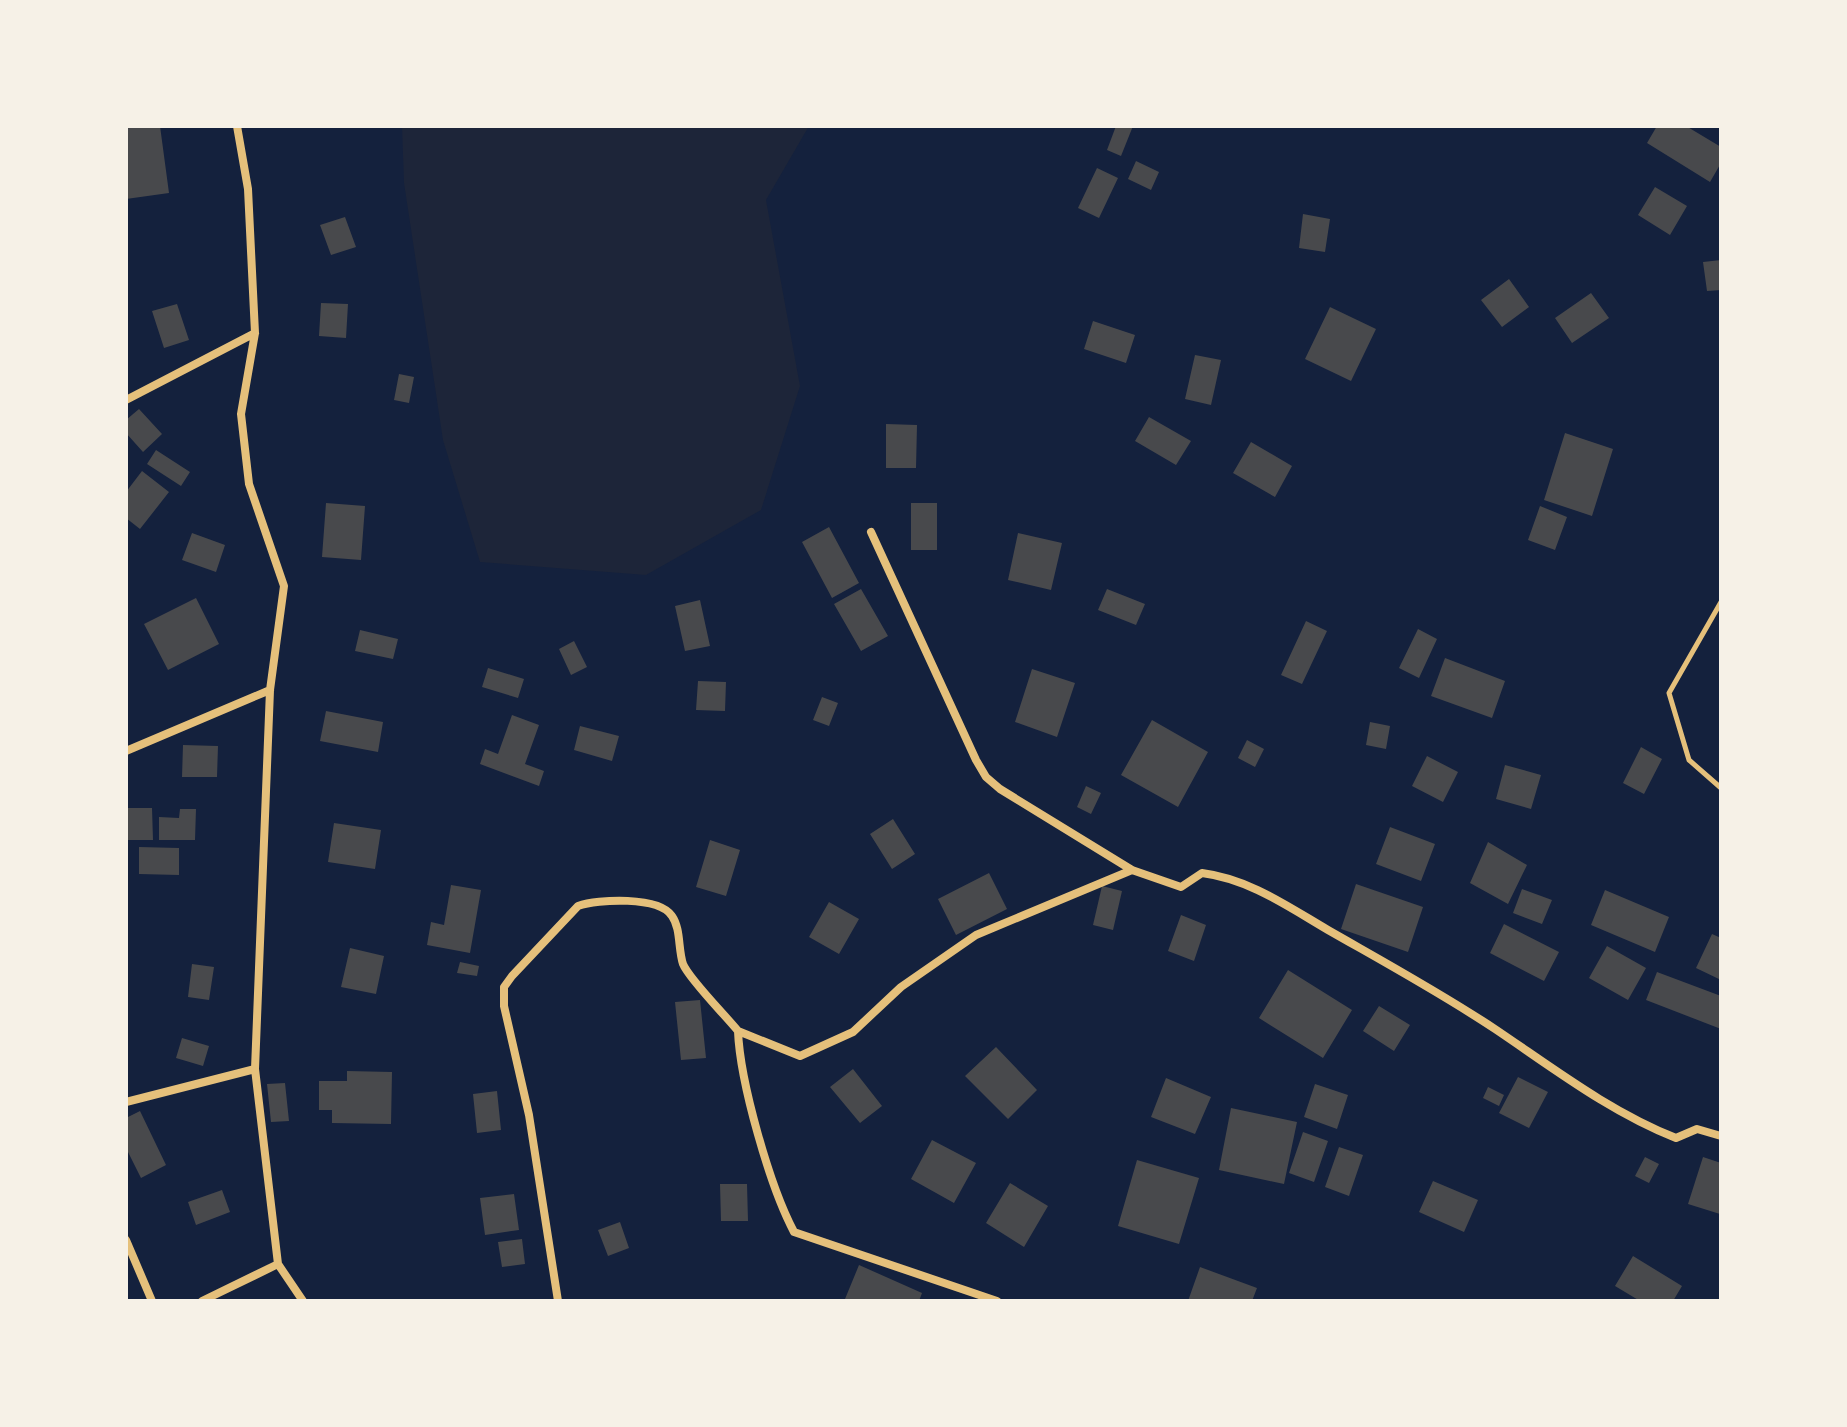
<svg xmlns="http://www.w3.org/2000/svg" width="1847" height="1427" viewBox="0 0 1847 1427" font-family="'Exo 2',sans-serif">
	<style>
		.green { fill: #1d2539 }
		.building { fill: #48494c }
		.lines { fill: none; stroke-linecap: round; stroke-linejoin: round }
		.path { stroke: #e5c07b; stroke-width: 5 }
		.minor { stroke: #e5c07b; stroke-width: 8 }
	</style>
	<rect width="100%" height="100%" fill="#14213d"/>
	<!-- green -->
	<path class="green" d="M402,126H809L766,200L800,386L761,510L646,575L480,562L443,440L404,183Z"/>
	<!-- building -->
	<path class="building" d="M160,126L169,193L126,199V128Z
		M1116,126H1133L1121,156L1107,150Z
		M1657,126H1686L1721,147V163L1710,182L1647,143Z
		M1136,161L1159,172L1151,190L1128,179Z
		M1097,168L1118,178L1099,218L1078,208Z
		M1655,187L1687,206L1670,235L1638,215Z
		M1303,214L1330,219L1325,252L1299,248Z
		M345,217L356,247L331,255L320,225Z
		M1721,260V290L1707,291L1703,262Z
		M1509,279L1529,307L1502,327L1481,300Z
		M1591,293L1609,318L1572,343L1555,318Z
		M321,303L348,304L346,338L319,336Z
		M177,304L189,340L164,348L152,311Z
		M1330,307L1376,329L1351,381L1305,359Z
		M1093,321L1135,335L1126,363L1084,349Z
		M1195,355L1221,360L1211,405L1185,399Z
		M399,374L414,377L409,403L394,400Z
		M139,409L162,434L143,452L126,433V420Z
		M1149,417L1191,441L1176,465L1135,441Z
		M886,424L917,425L916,468H886Z
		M1565,433L1613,449L1592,516L1544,500Z
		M1251,442L1292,466L1275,497L1233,473Z
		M156,450L190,472L181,486L147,464Z
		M142,471L169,492L140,529L126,518V492Z
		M326,503L365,506L361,560L322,557Z
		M911,503H937V550H911Z
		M1540,506L1567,517L1555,550L1528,540Z
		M829,527L859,583L832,598L802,542Z
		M192,533L225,545L216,572L182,560Z
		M1018,533L1062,543L1051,590L1008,580Z
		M861,589L888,636L861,651L834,604Z
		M1107,589L1145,604L1136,625L1098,610Z
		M196,598L219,644L168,670L144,624Z
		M700,600L710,646L685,651L675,606Z
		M1306,621L1327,631L1302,684L1281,675Z
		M1418,629L1437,639L1419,678L1399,668Z
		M360,630L398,639L393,659L355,651Z
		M574,641L587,667L571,675L559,649Z
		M1445,658L1505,681L1492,718L1431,696Z
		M488,668L524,679L518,698L482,687Z
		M1032,669L1075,683L1057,737L1015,722Z
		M698,681L726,682L725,711L696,710Z
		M822,697L838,703L829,726L813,720Z
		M326,711L383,722L378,752L320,741Z
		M512,715L539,725L525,764L544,771L539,786L480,764L485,749L498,754Z
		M1152,720L1208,752L1178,807L1121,775Z
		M1370,722L1390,726L1386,749L1366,745Z
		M580,726L619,736L612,761L574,750Z
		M1247,740L1264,749L1255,767L1238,758Z
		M183,745L218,746L217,777H182Z
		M1641,747L1662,759L1644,794L1623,783Z
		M1427,756L1458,772L1443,802L1412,786Z
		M1505,765L1541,775L1531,809L1496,799Z
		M1086,786L1101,793L1091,814L1077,807Z
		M126,808H152L153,840H126Z
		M180,809H196L195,840H159V817L179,818Z
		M893,819L915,854L892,869L870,834Z
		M334,823L381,830L375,869L328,862Z
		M1390,827L1435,844L1421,881L1376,864Z
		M710,840L740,850L726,896L696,887Z
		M1488,842L1527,865L1508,904L1470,883Z
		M139,847L179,848V875L139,874Z
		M989,873L1007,909L956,935L938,899Z
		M1356,884L1423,907L1408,952L1341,929Z
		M451,885L481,890L470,953L427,945L431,922L444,925Z
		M1102,886L1122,891L1113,930L1093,925Z
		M1522,889L1552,900L1542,924L1513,913Z
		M1605,890L1669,917L1655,952L1591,925Z
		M829,902L859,919L839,954L809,937Z
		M1181,915L1206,925L1194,961L1168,951Z
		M1504,924L1559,952L1544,981L1490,953Z
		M1712,934L1721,938V980L1696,968Z
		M1607,946L1646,968L1628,1000L1589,978Z
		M350,948L384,956L376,994L341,987Z
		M460,962L479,966L477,976L457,973Z
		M192,964L214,967L209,1000L188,997Z
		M1288,970L1352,1010L1323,1058L1259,1018Z
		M1657,972L1721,996V1029L1646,1000Z
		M700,1000L706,1058L681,1060L675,1002Z
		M1379,1006L1410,1025L1394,1051L1363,1031Z
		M182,1038L209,1046L203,1066L176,1058Z
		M996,1047L1037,1090L1008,1119L965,1076Z
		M853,1069L882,1106L860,1123L830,1087Z
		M347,1071L392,1072L391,1124L332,1123V1110H319V1081H347Z
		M1518,1077L1548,1092L1529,1128L1499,1113Z
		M1166,1078L1211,1097L1195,1134L1151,1117Z
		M285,1083L289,1121L271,1122L267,1084Z
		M1315,1084L1348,1095L1337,1129L1304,1117Z
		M1488,1087L1504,1095L1499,1106L1483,1098Z
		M497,1091L501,1130L477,1133L473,1094Z
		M1231,1108L1297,1122L1284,1184L1219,1170Z
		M140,1111L166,1165L141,1178L126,1148V1118Z
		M1303,1132L1328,1141L1314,1182L1289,1173Z
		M932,1140L976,1163L954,1203L911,1179Z
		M1339,1147L1363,1155L1349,1196L1325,1187Z
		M1645,1157L1659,1164L1649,1183L1635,1176Z
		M1703,1157L1721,1163L1720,1214L1688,1204Z
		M1137,1160L1199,1178L1179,1244L1118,1226Z
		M1433,1181L1478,1200L1464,1232L1419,1212Z
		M1010,1183L1048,1206L1024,1247L986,1223Z
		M720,1184H747L748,1221H721Z
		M222,1190L230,1212L196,1225L188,1202Z
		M514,1194L519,1230L485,1235L480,1198Z
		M620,1222L629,1248L608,1256L598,1230Z
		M522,1239L525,1264L502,1267L498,1242Z
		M1633,1256L1682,1286L1673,1301H1640L1615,1286Z
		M859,1265L922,1293L919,1301L845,1299Z
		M1200,1267L1257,1288L1252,1301H1188Z"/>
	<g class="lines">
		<!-- path -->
		<path class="path" d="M1721,602L1669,693L1689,760L1721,788"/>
		<!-- minor -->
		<path class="minor" d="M237,126L248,189L255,333L241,414L249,484L284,586L270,690L255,1069L278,1264L303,1301
			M126,400L255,333
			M871,532L976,760L986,777L1000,789L1132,870L1181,887L1202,873C1249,879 1287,906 1328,930C1384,962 1441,993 1495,1029C1553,1068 1610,1112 1676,1138L1697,1129L1721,1136
			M126,751L270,690
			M738,1031L800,1056L853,1032L901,987L976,935L1132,870
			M738,1031C740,1082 770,1187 794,1232L997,1301
			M126,1102L255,1069
			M126,1240L152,1301
			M202,1301L278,1264
			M558,1301L529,1115L504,1006V987L512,976L578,906C598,899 659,896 672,916C681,929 678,949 683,964C689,979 726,1016 738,1031"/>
	</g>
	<!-- border -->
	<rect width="1847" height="1427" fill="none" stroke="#f6f1e7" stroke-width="256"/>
</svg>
